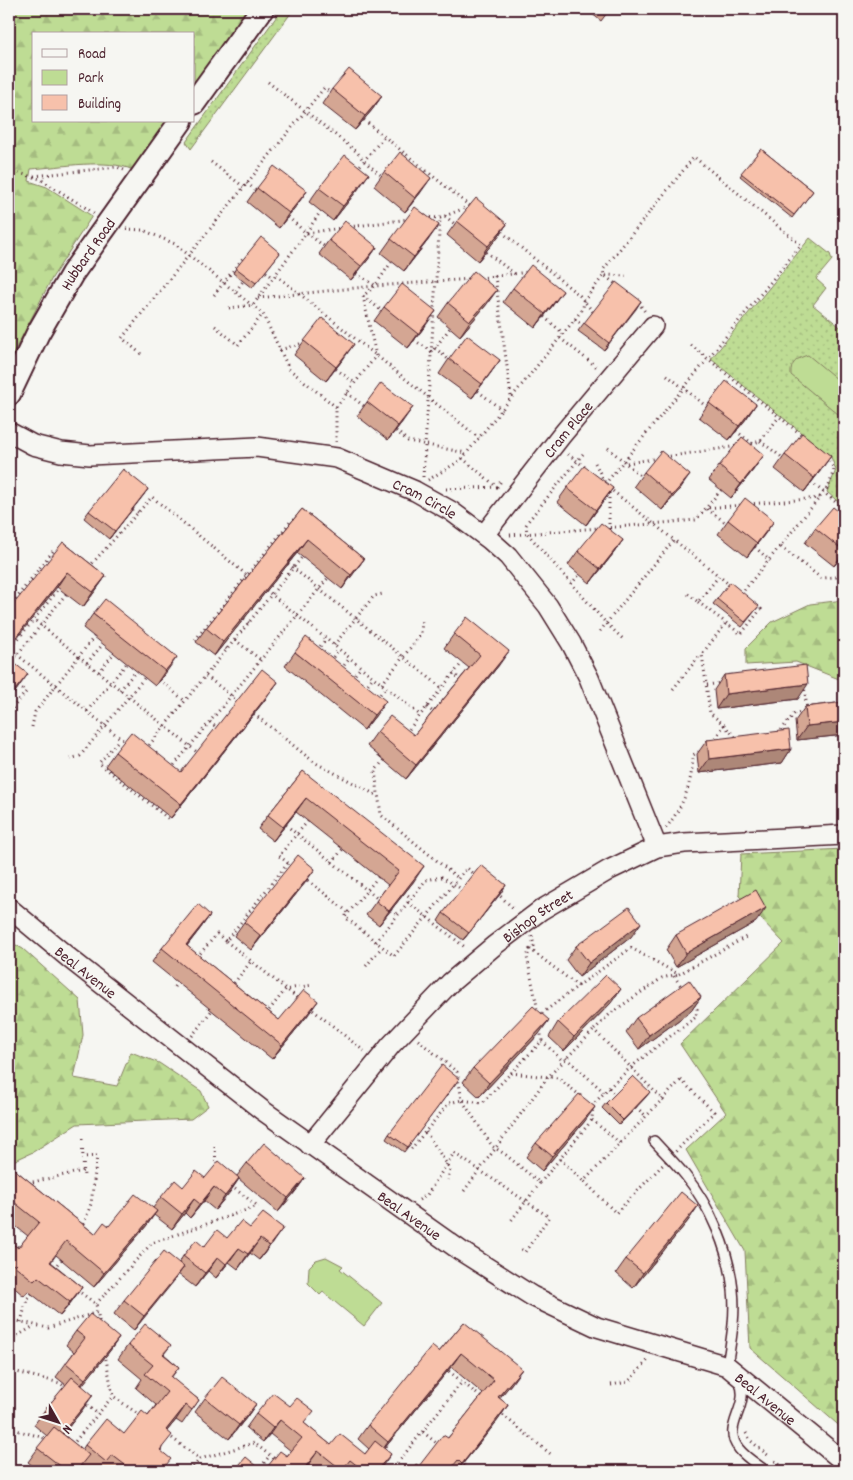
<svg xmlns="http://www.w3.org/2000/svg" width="853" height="1480" viewBox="0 0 853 1480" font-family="Dekko,sans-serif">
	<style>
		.grass { fill: url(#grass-dots); stroke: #847e60 }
		.forest { fill: url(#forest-firs); stroke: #847e60 }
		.park { fill: #bedc94; stroke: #847e60 }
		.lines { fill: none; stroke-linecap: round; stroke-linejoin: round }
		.service-casing { stroke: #4a1f2b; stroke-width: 12 }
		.minor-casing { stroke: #4a1f2b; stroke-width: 22 }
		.tertiary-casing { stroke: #4a1f2b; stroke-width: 26 }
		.path { stroke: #4a1f2b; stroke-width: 3; stroke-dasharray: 1 4; stroke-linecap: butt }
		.service { stroke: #f6f6f2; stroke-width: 9 }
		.minor { stroke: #f6f6f2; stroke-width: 19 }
		.tertiary { stroke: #f6f6f2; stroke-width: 22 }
		.wall { fill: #d4a693; stroke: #4a1f2b }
		.shaded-wall { fill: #ad8778; stroke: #4a1f2b }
		.building { fill: #f7c1ab; stroke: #4a1f2b }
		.labels { text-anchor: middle; stroke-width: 4; stroke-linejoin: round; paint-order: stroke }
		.street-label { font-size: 16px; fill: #4a1f2b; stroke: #f6f6f2 }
	</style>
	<defs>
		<pattern id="grass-dots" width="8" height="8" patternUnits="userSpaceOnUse" patternTransform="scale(1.25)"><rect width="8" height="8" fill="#bedc94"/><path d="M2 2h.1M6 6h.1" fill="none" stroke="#a5bc80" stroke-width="1.8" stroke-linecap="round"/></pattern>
		<pattern id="forest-firs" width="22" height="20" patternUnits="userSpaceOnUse" patternTransform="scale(1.25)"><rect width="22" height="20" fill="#bedc94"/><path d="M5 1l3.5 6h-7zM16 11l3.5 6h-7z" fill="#a5bc80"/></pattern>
	</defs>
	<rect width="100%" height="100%" fill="#f6f6f2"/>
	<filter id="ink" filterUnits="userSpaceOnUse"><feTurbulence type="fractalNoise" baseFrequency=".02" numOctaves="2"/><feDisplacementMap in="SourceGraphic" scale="10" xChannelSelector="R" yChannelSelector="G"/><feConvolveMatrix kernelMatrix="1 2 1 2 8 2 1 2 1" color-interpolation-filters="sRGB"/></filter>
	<g filter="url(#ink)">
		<!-- grass -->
		<path class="grass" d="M282,9H294L191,149L186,142Z
			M810,238L830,254L832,260L816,279L826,288L813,305L844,330V507L827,492L836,470L831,457L711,359Z"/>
		<!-- forest -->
		<path class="forest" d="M9,9H250L194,86V34H34V121H168L133,170C108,158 60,167 31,169L29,181L47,187L92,216L52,278L9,362Z
			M844,600V681L796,662L746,665V648L772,622L810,604Z
			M844,849V1430L750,1348L745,1251L686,1150L726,1113L680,1044L784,943L739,896L741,854Z
			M9,941L23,949L80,1000L83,1035L74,1078L117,1086L131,1052L159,1063L201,1091L208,1106L191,1119L77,1124L33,1152L9,1163Z"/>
		<!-- park -->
		<path class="park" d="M808,355L844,385V419L791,375C790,363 797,358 808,355Z
			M326,1257L343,1266L340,1269L382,1303L364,1326L323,1292L320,1295L308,1283L309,1267L316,1260Z"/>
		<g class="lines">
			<!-- service casing -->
			<g class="service-casing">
				<path id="service" d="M654,1141C664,1152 675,1163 685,1175C710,1206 729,1250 733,1290C736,1315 731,1341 727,1366
					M739,1380C752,1407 720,1426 739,1449C746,1458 757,1464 766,1471"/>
			</g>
			<!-- minor casing -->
			<g class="minor-casing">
				<g id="minor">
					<path id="s1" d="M9,432L33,445L61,452L90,455L257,447L337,458L415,491L451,511L490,540L508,556L548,606L571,643L589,678L657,847"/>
					<path id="s2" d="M484,535L561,436L653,326"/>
					<path id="s3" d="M9,908L69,958L262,1110L461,1251L532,1296L597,1327L727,1366L844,1462"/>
					<path id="s4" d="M310,1145L391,1045L450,983L495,945L541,910L609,870L657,847L684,843L844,835"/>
				</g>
			</g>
			<!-- tertiary casing -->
			<g class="tertiary-casing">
				<g id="tertiary">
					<path d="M194,103L262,9"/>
					<path id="s5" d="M9,394L38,333L72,274L181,121"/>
				</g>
			</g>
			<!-- path -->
			<path class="path" d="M268,82L357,152L364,161L382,176
				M364,120L472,208
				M211,162L244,187
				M357,169L384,137
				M9,170L40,179L94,213
				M34,176L117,167L124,170
				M247,183L256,191
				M445,216L456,225
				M288,217L306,233L321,211
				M425,217L440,218L470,206
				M349,227L409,219
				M126,229L143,230L175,244L263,314L289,369L336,407V442
				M498,229L580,296L593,312
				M307,233L325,247
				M486,252L515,274
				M266,272L274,278
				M356,274L375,285
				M276,275L479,438
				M495,276L511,397
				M480,278L528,272
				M236,291L243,281
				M214,295L243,258
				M363,296L382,311
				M258,298L375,286L471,279
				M638,302L646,313
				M229,308L253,305L306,233L342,228
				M544,317L563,333
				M575,319L583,325
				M215,326L238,345L263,314
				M560,338L598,368
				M414,340L432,352L450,328
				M691,345L803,436
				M435,348L449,360
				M280,350L303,343
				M141,354L122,338L324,88L331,93
				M336,369L355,383
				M667,375L707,407
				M478,391L502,410
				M347,393L364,406
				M336,407L376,356L363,296L375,286L392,261
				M396,431L408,441L466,453
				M736,431L753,444
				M760,441L783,458
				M747,445L760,441L779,417
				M608,448L642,477
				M568,454L585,467
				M583,454L529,520L526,525L527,533L606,623L623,639
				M665,457L738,446
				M595,463L606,485
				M627,463L659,458
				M423,477L440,218
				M428,480L461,460L575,319L583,308L584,301L604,275L626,276
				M811,482L844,509
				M605,484L801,245L694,157L603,270L604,275L618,286
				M497,487L501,481
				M609,488L674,540
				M446,489L497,487L462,458
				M721,490L706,508L726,523
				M749,504L820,498
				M133,509L139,513
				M605,528L696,520L706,508L743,505
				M609,529V490
				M510,535L599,528
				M755,547L770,561
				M781,547L821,578L836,577L844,570
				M843,555L844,556
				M288,564L442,688
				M89,567L152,497L249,577
				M571,584L580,574
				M266,590L420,715
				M688,594L698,602L719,576L731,586
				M741,594L829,486L834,469L827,456
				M698,602L741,634L761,609L756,605
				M9,607L53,551
				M32,618L198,753
				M244,619L249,623
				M600,631L674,540L719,576
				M195,640L290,522
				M235,640L261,660
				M222,645L227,649
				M334,645L374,596L383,594
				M9,648L125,742
				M9,650L58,590
				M317,650L326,639
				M330,661L339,649
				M87,663L103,644
				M9,665L66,594
				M341,669L350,658
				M99,672L114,653
				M453,673L461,680
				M206,676L238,701
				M352,678L361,667
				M159,680L185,701
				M382,684L421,634L422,621
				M707,685L721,683
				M804,685L807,709
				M365,688L373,677
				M673,689L701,654
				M120,690L136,671
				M377,698L386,687
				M427,707L434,713
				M9,710L10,711L26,692L16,684
				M87,711L127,663
				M254,714L314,762L376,795
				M210,722L217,728
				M724,725L737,739
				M32,727L35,712L94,637
				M406,733L462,663
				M778,734L795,713L804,712
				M117,742L99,763L170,820
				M713,742L724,725L710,713L702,654L726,623
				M146,749L302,557
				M70,759L80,756L145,677
				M384,760L375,771L381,815L458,878
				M171,769L328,578
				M286,825L297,834L308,821
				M666,828C684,805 692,784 693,755L702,750
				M332,862L343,849
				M292,866L279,856L297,834L378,899
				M304,877L349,913
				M378,877L345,917L394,956L467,868L477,876
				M404,892L411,898
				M497,893L514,909
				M408,902L466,948
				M391,910L398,915
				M532,936L534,946L530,949L578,986L540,1015
				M226,941L300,1000
				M376,942L426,880L442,877L463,890
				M530,949L527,957L538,1011
				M197,957L217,934L226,941L288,863
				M366,966L382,947
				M679,974L746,937
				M674,976L683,989
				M578,986L631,948L678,974L662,978L611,1013L594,1030L664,1101
				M174,987L177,982
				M231,987L252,960
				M309,1007L364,1051
				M266,1014L286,989L313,985
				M192,1036L212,1010
				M418,1040L457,1072L462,1100L492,1146L506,1155L540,1183L510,1222
				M542,1041L563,1061
				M566,1058L604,1092
				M511,1073L542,1041L540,1028
				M681,1080L714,1112L616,1213L584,1181Z
				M609,1088L615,1095
				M636,1107L646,1116
				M592,1120L620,1143
				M426,1132L450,1169L448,1180
				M82,1139L84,1177
				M215,1146L216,1166
				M411,1149L449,1103L462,1100L482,1103L511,1073L558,1078L582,1097
				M560,1159L583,1181
				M28,1183L83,1171
				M540,1183L592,1120L593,1105C623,1070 659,1045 696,1017L697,1009L694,1004
				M231,1186L258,1206
				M464,1191L548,1077L594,1030
				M419,1200L427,1195L454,1153L549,1217L525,1252L519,1248
				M82,1229L91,1204L97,1156L83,1157
				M9,1240L21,1249
				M54,1268L63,1257
				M77,1290L96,1304L100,1326
				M96,1304L152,1243L258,1206
				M9,1319L48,1328L98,1312
				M21,1322L27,1299L34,1291
				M9,1341L34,1326
				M105,1354L113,1396L142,1417
				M445,1368L483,1399
				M9,1370L60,1383L67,1388
				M611,1385L628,1382L649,1359
				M83,1402L98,1414
				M499,1412L553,1456
				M9,1428L48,1439
				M423,1432L440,1446
				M746,1433L751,1441L770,1457
				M168,1435L200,1459L254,1443L276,1460
				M72,1445L113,1396
				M775,1461L788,1471
				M460,1462L471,1471
				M544,1467L549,1471
				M190,1471L200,1459
				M258,1471L270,1455
				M391,1471L462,1382"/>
			<!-- service -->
			<use href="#service" class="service"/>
			<!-- minor -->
			<use href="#minor" class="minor"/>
			<!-- tertiary -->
			<use href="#tertiary" class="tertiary"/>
		</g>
		<!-- wall -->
		<path class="wall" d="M586,9H610L601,21Z
			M332,89L382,96L372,110L355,130L322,104Z
			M761,149L813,191L792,218L740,176Z
			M384,172L421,192L405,212L374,186Z
			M257,188L307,191L279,228L247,202Z
			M319,188H359L333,221L309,202Z
			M457,221L507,224L497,238L478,261L447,235Z
			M391,239H429L404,271L381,253Z
			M329,240L377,247L367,261L351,280L319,254Z
			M280,253L252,288L233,273L236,268Z
			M513,288L553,305L535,328L503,302Z
			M641,301L604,350L578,331L584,323Z
			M448,303L487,304L460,336L438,317Z
			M384,307L426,325L408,348L374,321Z
			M304,341L344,358L326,381L294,355Z
			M449,359L500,360L472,398L439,374Z
			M367,402L403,421L388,440L357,416Z
			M709,403L756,404L746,419L729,440L699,417Z
			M785,455L821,470L804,492L775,469Z
			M719,466L754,469L731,498L709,480Z
			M644,472L680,489L662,510L634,486Z
			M567,488H613L586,525L557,502Z
			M148,489L109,539L84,518L89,511Z
			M302,509L364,559L342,589L297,553L214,656L196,642L206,628Z
			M844,516V554L834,566L805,543L815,528Z
			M728,520L774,521L764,535L747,557L718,534Z
			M623,540L613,554L590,583L568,565L578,551Z
			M63,542L106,576L96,590L83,607L57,587Z
			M717,599L759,606L742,627L713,604Z
			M93,614L167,671L155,686L83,628Z
			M454,634L499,665L406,779L367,746L377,732L414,735L469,668L444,648Z
			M295,652L376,715L364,730L285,666Z
			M9,659L18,688L9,700Z
			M724,675L798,699L716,709L714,690Z
			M268,696L171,818L105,766L115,752L181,772Z
			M844,702V735L797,740L795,721L805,707Z
			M707,740L791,749L782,763L699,773L697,754Z
			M303,771L414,881L379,925L366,915L388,885L296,812L273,841L258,829L268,815Z
			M305,883L251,950L234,936L244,922Z
			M501,893L463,940L438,921L443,913Z
			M210,915L200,929L187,946L279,1020L308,1015L272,1059L152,962L162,948Z
			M756,922L676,967L666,950L676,935Z
			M631,937L579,977L566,960L576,946Z
			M701,997L691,1011L639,1049L626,1032L636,1018Z
			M611,1003L564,1051L549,1037L558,1022Z
			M539,1034L479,1097L463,1082L473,1068Z
			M459,1079L404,1152L386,1139L389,1134Z
			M646,1097L619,1125L602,1108L606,1103Z
			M585,1121L542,1171L526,1157L536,1143Z
			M247,1163L305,1178L295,1192L278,1212L239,1179L230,1192L215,1210L204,1201L190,1218L185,1213L172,1229L154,1215L147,1225L94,1287L56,1255L51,1262L82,1287L72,1301L60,1316L28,1291L24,1296L9,1283V1241L18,1248L28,1236L9,1221V1165L95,1234L109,1226L153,1208L161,1197L183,1187L205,1178L237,1176Z
			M698,1206L688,1221L633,1288L616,1273L626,1259Z
			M250,1228L273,1242L259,1260L250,1253L238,1269L229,1262L216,1278L208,1271L195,1287L178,1274L134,1330L114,1314L124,1300L179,1263L183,1256L204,1247L227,1238Z
			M464,1322L512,1383L499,1398L508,1405L498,1420L457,1471H410L419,1466L448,1438L483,1394L451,1367L384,1449L381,1468L378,1471H316L308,1465L304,1471H305H265L268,1466L287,1456L291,1451L270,1434L263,1442L246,1428L256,1414L305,1424L331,1445L365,1454L369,1449L358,1439L368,1425L439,1352Z
			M76,1331L119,1338L109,1352L82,1385L83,1409L63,1434L82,1450L85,1445L124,1434L148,1416L156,1405L136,1388L142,1379L118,1359L128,1345H171L164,1354L179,1367L171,1378L199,1400L182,1424L176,1420L167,1431L161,1451L162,1471H105L102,1469L100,1471H90L82,1465L78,1471H39L28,1462L47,1436L34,1425L44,1411L66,1385L56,1377L74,1352L66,1345Z
			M205,1398L256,1404L246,1418L229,1439L195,1412Z"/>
		<!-- shaded-wall -->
		<path class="shaded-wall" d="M382,96L372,110L355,130L365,116Z
			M369,174L359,188L333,221L343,206Z
			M431,178L421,192L405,212L415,198Z
			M307,191L297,205L279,228L289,213Z
			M507,224L497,238L478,261L488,246Z
			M439,225L429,239L404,271L414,257Z
			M377,247L367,261L351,280L361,266Z
			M497,290L487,304L460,336L470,321Z
			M563,291L553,305L535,328L545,314Z
			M641,301L636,309L604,350L609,343Z
			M436,311L426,325L408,348L418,334Z
			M354,344L344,358L326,381L336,367Z
			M500,360L490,374L472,398L482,384Z
			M756,404L746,419L729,440L739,426Z
			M413,407L403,421L388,440L398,426Z
			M764,455L754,469L731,498L741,484Z
			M831,456L821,470L804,492L814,478Z
			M690,475L680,489L662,510L672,496Z
			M613,488L603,502L586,525L596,510Z
			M148,489L143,496L109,539L115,531Z
			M774,521L764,535L747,557L757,543Z
			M307,539L297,553L214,656L223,642Z
			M623,540L613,554L590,583L600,569Z
			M844,552V554L834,566Z
			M364,559L354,573L342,589L351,575Z
			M67,572L57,587L9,648V646Z
			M106,576L96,590L83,607L93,592Z
			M509,651L499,665L406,779L416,765Z
			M177,657L167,671L155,686L165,671Z
			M28,674L18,688L9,700L15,690Z
			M278,682L268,696L171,818L181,804Z
			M808,684L798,699L716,709L726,694Z
			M386,701L376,715L364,730L374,715Z
			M844,722V735L797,740L807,726Z
			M791,749L782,763L699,773L709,759Z
			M306,798L296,812L273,841L283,827Z
			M424,866L414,881L379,925L389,911Z
			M315,869L305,883L251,950L261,936Z
			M506,885L501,893L463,940L469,933Z
			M766,908L756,922L676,967L686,953Z
			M210,915L200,929L176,959L186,945Z
			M641,923L631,937L579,977L589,963Z
			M621,989L611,1003L564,1051L574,1037Z
			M701,997L691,1011L639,1049L649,1035Z
			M318,1001L308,1015L272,1059L282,1045Z
			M549,1020L539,1034L479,1097L489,1083Z
			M650,1092L646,1097L619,1125L623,1120Z
			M595,1107L585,1121L542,1171L552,1156Z
			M239,1178L230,1192L215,1210L225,1196Z
			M305,1178L295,1192L278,1212L288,1198Z
			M214,1187L204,1201L190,1218L200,1204Z
			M194,1199L185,1213L172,1229L182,1214Z
			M698,1206L688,1221L633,1288L643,1273Z
			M157,1211L147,1225L94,1287L104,1273Z
			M283,1228L273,1242L259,1260L269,1246Z
			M260,1239L250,1253L238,1269L248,1254Z
			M239,1248L229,1262L216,1278L226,1264Z
			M218,1257L208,1271L195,1287L205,1273Z
			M184,1267L174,1281L134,1330L144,1316Z
			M82,1287L72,1301L60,1316L70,1302Z
			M119,1338L109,1352L76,1393L85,1379Z
			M461,1353L451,1367L378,1456L388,1442Z
			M522,1369L512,1383L488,1412L498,1397Z
			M93,1395L83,1409L56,1443L66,1428Z
			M256,1404L246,1418L229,1439L239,1425Z
			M186,1405L176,1420L156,1444L166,1430Z
			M508,1405L498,1420L457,1471L462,1464Z
			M280,1420L270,1434L263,1442L273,1428Z
			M318,1451L308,1465L304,1471H302Z
			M391,1454L381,1468L378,1471H376Z"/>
		<!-- building -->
		<path class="building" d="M596,9H610L604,15Z
			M349,69L382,96L365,116L332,89Z
			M761,149L813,191L794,215L741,173Z
			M400,152L431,178L415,198L384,172Z
			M345,155L369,174L343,206L319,188Z
			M274,166L307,191L289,213L257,188Z
			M476,198L507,224L488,246L457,221Z
			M415,207L439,225L414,257L391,239Z
			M345,221L377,247L361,266L329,240Z
			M261,237L280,253L256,283L236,268Z
			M531,265L563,291L545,314L513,288Z
			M474,271L497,290L470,321L448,303Z
			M616,282L641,301L609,343L584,323Z
			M402,284L436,311L418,334L384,307Z
			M322,318L354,344L336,367L304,341Z
			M467,335L500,360L482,384L449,359Z
			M726,381L756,404L739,426L709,403Z
			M381,383L413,407L398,426L367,402Z
			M802,433L831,456L814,478L785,455Z
			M742,437L764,455L741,484L719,466Z
			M661,451L690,475L672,496L644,472Z
			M584,466L613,488L596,510L567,488Z
			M123,469L148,489L115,531L89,511Z
			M745,498L774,521L757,543L728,520Z
			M833,507L844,516V551L815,528Z
			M302,509L364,559L351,575L307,539L223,642L206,628Z
			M601,523L623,540L600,569L578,551Z
			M63,542L106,576L93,592L67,572L9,646V610Z
			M730,582L759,606L745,622L717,599Z
			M105,599L177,657L165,671L93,614Z
			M467,617L509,651L416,765L377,732L390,716L414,735L480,655L454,634Z
			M306,637L386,701L374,715L295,652Z
			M9,659L28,674L15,690L9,685Z
			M806,665L808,684L726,694L724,675Z
			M262,669L278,682L181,804L115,752L131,732L181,772Z
			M844,702V722L807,726L805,707Z
			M789,730L791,749L709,759L707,740Z
			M303,771L424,866L389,911L376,901L399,871L306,798L283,827L268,815Z
			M298,855L315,869L261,936L244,922Z
			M481,865L506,885L469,933L443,913Z
			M756,890L766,908L686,953L676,935Z
			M198,904L210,915L186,945L279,1020L304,990L318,1001L282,1045L162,948Z
			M629,907L641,923L589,963L576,946Z
			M606,975L621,989L574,1037L558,1022Z
			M689,980L701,997L649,1035L636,1018Z
			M533,1006L549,1020L489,1083L473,1068Z
			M442,1065L459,1079L408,1147L389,1134Z
			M633,1076L650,1092L623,1120L606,1103Z
			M579,1094L595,1107L552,1156L536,1143Z
			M264,1143L305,1178L288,1198L247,1163Z
			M219,1161L239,1178L225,1196L214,1187L200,1204L194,1199L182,1214L161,1197L175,1180L183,1187L196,1171L205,1178Z
			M9,1165L95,1234L104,1222L109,1226L135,1194L157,1211L104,1273L66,1241L50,1262L82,1287L70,1302L38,1277L34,1281L9,1261V1241L18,1248L39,1222L9,1198Z
			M681,1192L698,1206L643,1273L626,1259Z
			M263,1213L283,1228L269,1246L260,1239L248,1254L239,1248L226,1264L218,1257L205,1273L183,1256L196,1240L204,1247L217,1230L227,1238L241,1221L250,1228Z
			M164,1251L184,1267L144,1316L124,1300Z
			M90,1314L119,1338L85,1379L66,1363L85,1338L76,1331Z
			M464,1322L522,1369L498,1397L508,1405L462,1464L458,1460L449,1471H410L416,1464L419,1466L443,1435L448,1438L494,1380L461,1353L388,1442L368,1425L432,1346L439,1352Z
			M145,1324L171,1345L163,1354L179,1367L171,1377L199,1400L192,1410L186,1405L166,1430L172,1435L160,1450L171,1459L161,1471H133L112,1455L106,1462L85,1445L106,1419L124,1434L142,1411L148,1416L167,1392L145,1374L153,1365L128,1345Z
			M72,1377L93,1395L66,1428L44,1411Z
			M222,1377L256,1404L239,1425L205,1398Z
			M273,1393L290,1406L297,1398L314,1411L304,1423L331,1445L340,1434L365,1454L375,1441L391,1454L376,1471L370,1467L366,1471H364L350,1460L342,1470L318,1451L303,1470L305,1471H275L268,1466L280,1451L287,1456L302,1438L280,1420L273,1428L256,1414Z
			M54,1427L89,1455L76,1471H67L37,1448Z
			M246,1457L263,1471H234Z
			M225,1468L229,1471H222Z"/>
	</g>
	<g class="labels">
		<!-- street labels -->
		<g class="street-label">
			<text dy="6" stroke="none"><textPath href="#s5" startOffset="161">Hubbard Road</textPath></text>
			<text dy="6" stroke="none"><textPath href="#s2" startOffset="135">Cram Place</textPath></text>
			<text dy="6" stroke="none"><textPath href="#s1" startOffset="430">Cram Circle</textPath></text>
			<text dy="6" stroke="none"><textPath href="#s4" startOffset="325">Bishop Street</textPath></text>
			<text dy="6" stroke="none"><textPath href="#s3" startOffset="100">Beal Avenue</textPath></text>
			<text dy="6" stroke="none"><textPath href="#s3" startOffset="505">Beal Avenue</textPath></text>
			<text dy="6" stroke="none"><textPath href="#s3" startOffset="910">Beal Avenue</textPath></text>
		</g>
	</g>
	<!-- margin -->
	<rect width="853" height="1480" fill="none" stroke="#f6f6f2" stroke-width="30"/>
	<rect x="15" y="15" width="823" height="1450" fill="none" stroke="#4a1f2b" stroke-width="2" filter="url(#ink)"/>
	<!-- legend -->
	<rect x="32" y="32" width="162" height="90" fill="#f6f6f2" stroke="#b1a0a2"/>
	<rect x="42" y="49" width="25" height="8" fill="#f6f6f2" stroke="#b1a0a2"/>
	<text x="78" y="58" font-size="15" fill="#4a1f2b">Road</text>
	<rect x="42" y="70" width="25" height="15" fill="#bedc94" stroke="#b1a0a2"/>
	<text x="78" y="82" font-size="15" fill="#4a1f2b">Park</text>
	<rect x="42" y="95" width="25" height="15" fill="#f7c1ab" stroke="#b1a0a2"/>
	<text x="78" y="108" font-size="15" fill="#4a1f2b">Building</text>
	<!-- north arrow -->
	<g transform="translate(58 1422) rotate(129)" stroke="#f6f6f2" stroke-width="4" paint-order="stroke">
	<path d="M0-4L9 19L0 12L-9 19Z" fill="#4a1f2b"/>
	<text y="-8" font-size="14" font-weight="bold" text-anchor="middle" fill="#4a1f2b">N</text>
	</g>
</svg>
